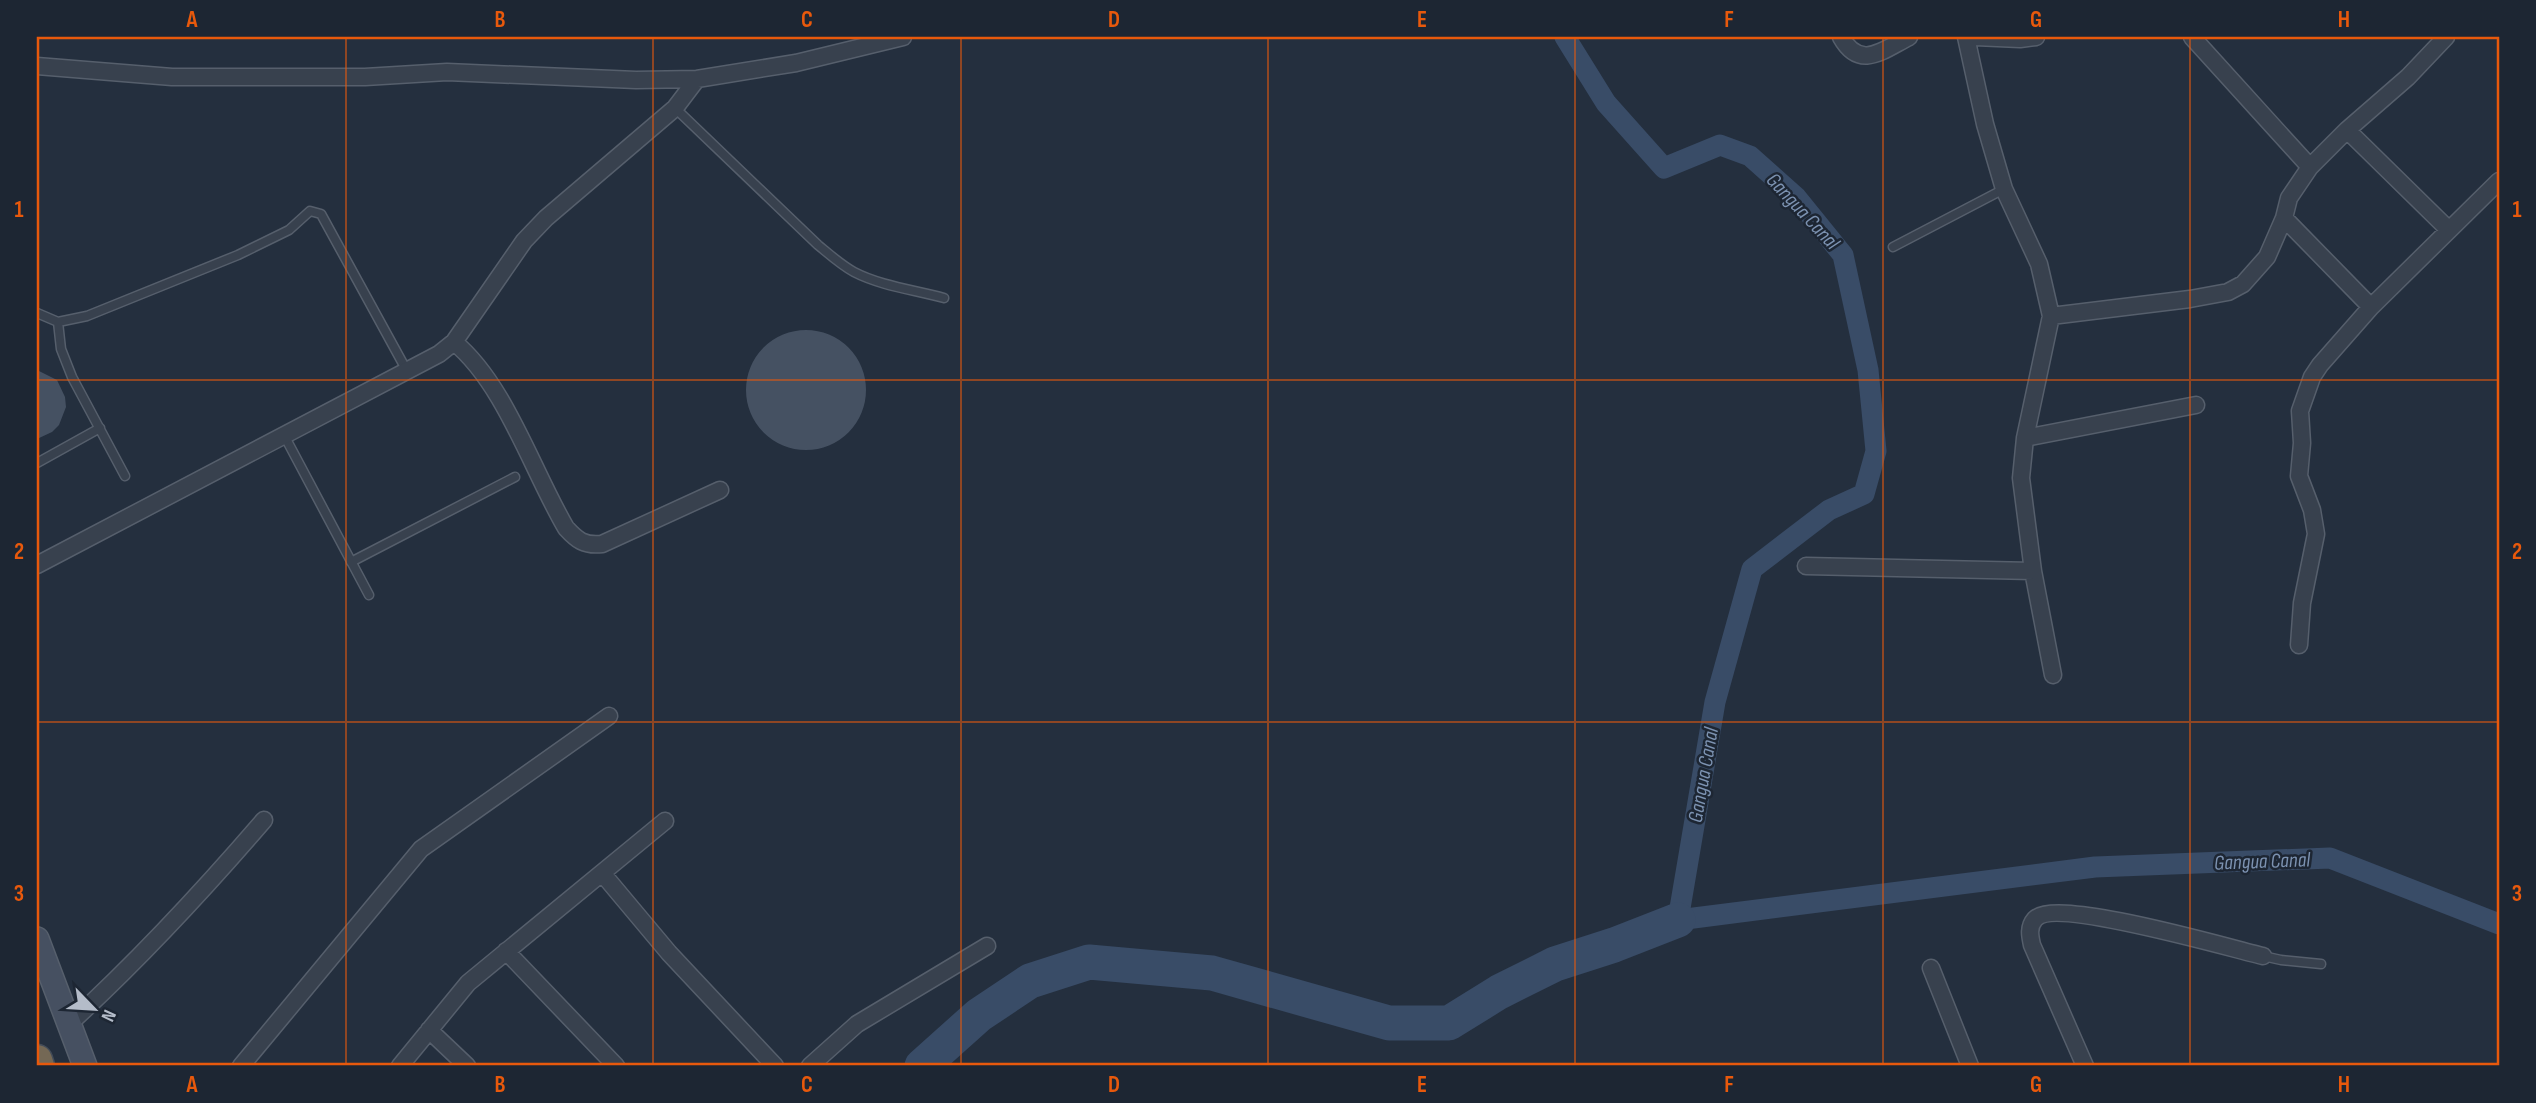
<svg xmlns="http://www.w3.org/2000/svg" width="2536" height="1103" viewBox="0 0 2536 1103" font-family="'Sofia Sans Condensed',sans-serif">
	<style>
		.lines { fill: none; stroke-linecap: round; stroke-linejoin: round }
		.canal { stroke: #394c67; stroke-width: 21 }
		.river { stroke: #394c67; stroke-width: 35 }
		.building { fill: #455162 }
		.lane-casing { stroke: #565f6c; stroke-width: 11 }
		.street-casing { stroke: #565f6c; stroke-width: 19 }
		.secondary-casing { stroke: #565f6c; stroke-width: 26 }
		.highway-casing { stroke: #434c59; stroke-width: 33 }
		.lane { stroke: #38414e; stroke-width: 8 }
		.street { stroke: #38414e; stroke-width: 16 }
		.secondary { stroke: #465061; stroke-width: 23 }
		.highway { stroke: #746855; stroke-width: 30 }
		.grid { fill: none; stroke: #e8590c; stroke-width: 2; stroke-opacity: 0.55 }
		.labels { text-anchor: middle; stroke-width: 5; stroke-linejoin: round; paint-order: stroke }
		.water-label { font-size: 21px; font-style: italic; fill: #7c92b1; stroke: #1d2633 }
		.neatline { fill: none; stroke: #e8590c; stroke-width: 2.5 }
		.grid-label { font-size: 23px; text-anchor: middle; font-weight: bold; fill: #e8590c }
	</style>
	<rect width="100%" height="100%" fill="#242f3e"/>
	<g class="lines">
		<!-- canal -->
		<path class="canal" d="M1565,37L1606,103L1664,168L1720,145L1750,156L1796,197L1843,255L1868,370L1876,451L1864,494L1829,510L1752,569L1715,702L1678,920L2095,867L2330,858L2499,924"/>
		<!-- river -->
		<path class="river" d="M922,1066L979,1015L1030,981L1089,962L1212,973L1389,1023H1449L1499,992L1555,964L1614,945L1678,920"/>
	</g>
	<!-- building -->
	<path class="building" d="M746 390a60 60 0 1 1 120 0a60 60 0 1 1-120 0Z
		M37,370L57,380L65,397L66,407L59,425L52,432L37,439Z"/>
	<g class="lines">
		<!-- lane casing -->
		<g class="lane-casing">
			<path id="lane" d="M675,108L818,245C829,254 841,265 854,272C881,286 915,290 944,298
				M1893,247L2004,189
				M37,313L58,322L87,316L238,255L289,230L310,211L321,214L407,371
				M58,322L61,349L72,377L125,476
				M285,437L369,595
				M37,463L100,428
				M351,562L515,477
				M2263,956L2281,960L2321,964"/>
		</g>
		<!-- street casing -->
		<g class="street-casing">
			<path id="street" d="M1841,37C1860,71 1883,50 1909,37
				M1966,37L1985,124L2004,189L2039,264L2051,316L2190,299L2228,292L2243,284L2267,257L2284,218L2289,198L2310,167L2347,130L2408,77L2446,37
				M1975,37L2020,39L2036,37
				M2192,37L2310,167
				M37,66L172,77H365L447,72L636,80L697,79L796,63L903,37
				M2347,130L2449,230
				M2284,218L2371,307L2320,365L2312,377L2300,411L2302,443L2299,476L2312,510L2316,534L2302,603L2299,645
				M2371,307L2499,181
				M2051,316L2025,438L2021,478L2033,571L2053,675
				M454,342C505,384 532,470 566,528C577,540 584,546 602,544L720,490
				M2025,438L2196,405
				M37,565L439,354L454,342L524,241L546,218L675,108L697,79
				M1806,566L2033,571
				M602,873L669,953L775,1066
				M506,951L616,1066
				M1931,968L1970,1066
				M69,1024C139,960 202,892 264,820
				M429,1030L467,1066
				M241,1066L421,849L609,716
				M400,1066L468,983L665,821
				M810,1066L857,1024L987,946
				M2085,1066L2032,945C2030,936 2028,927 2035,919C2055,897 2229,948 2263,956"/>
		</g>
		<!-- secondary casing -->
		<g class="secondary-casing">
			<path id="secondary" d="M37,939L85,1066"/>
		</g>
		<!-- highway casing -->
		<g class="highway-casing">
			<path id="highway" d="M37,1060L39,1066"/>
		</g>
		<!-- lane -->
		<use href="#lane" class="lane"/>
		<!-- street -->
		<use href="#street" class="street"/>
		<!-- secondary -->
		<use href="#secondary" class="secondary"/>
		<!-- highway -->
		<use href="#highway" class="highway"/>
	</g>
	<!-- grid -->
	<path class="grid" d="M346,37V1066M653,37V1066M961,37V1066M1268,37V1066M1575,37V1066M1883,37V1066M2190,37V1066M37,380H2499M37,722H2499"/>
	<g class="labels">
		<!-- water labels -->
		<g class="water-label">
			<text transform="translate(1803 211) rotate(47)" y="7">Gangua Canal</text>
			<text transform="translate(1703 775) rotate(-80)" y="7">Gangua Canal</text>
			<text transform="translate(2262 861) rotate(-2)" y="7">Gangua Canal</text>
		</g>
	</g>
	<!-- border -->
	<rect width="2536" height="1103" fill="none" stroke="#1d2633" stroke-width="77"/>
	<!-- north arrow -->
	<g transform="translate(94 1009) rotate(115)" stroke="#1d2633" stroke-width="5" paint-order="stroke">
	<path d="M0-5L12 26L0 18L-12 26Z" fill="#b4bcc9"/>
	<text y="-10" font-size="19" font-weight="bold" text-anchor="middle" fill="#b4bcc9">N</text>
	</g>
	<rect x="38" y="38" width="2460" height="1026" class="neatline"/>
	<g class="grid-label">
		<text x="192" y="27">A</text>
		<text x="500" y="27">B</text>
		<text x="807" y="27">C</text>
		<text x="1114" y="27">D</text>
		<text x="1422" y="27">E</text>
		<text x="1729" y="27">F</text>
		<text x="2036" y="27">G</text>
		<text x="2344" y="27">H</text>
		<text x="19" y="217">1</text>
		<text x="2517" y="217">1</text>
		<text x="19" y="559">2</text>
		<text x="2517" y="559">2</text>
		<text x="19" y="901">3</text>
		<text x="2517" y="901">3</text>
		<text x="192" y="1092">A</text>
		<text x="500" y="1092">B</text>
		<text x="807" y="1092">C</text>
		<text x="1114" y="1092">D</text>
		<text x="1422" y="1092">E</text>
		<text x="1729" y="1092">F</text>
		<text x="2036" y="1092">G</text>
		<text x="2344" y="1092">H</text>
	</g>
</svg>
